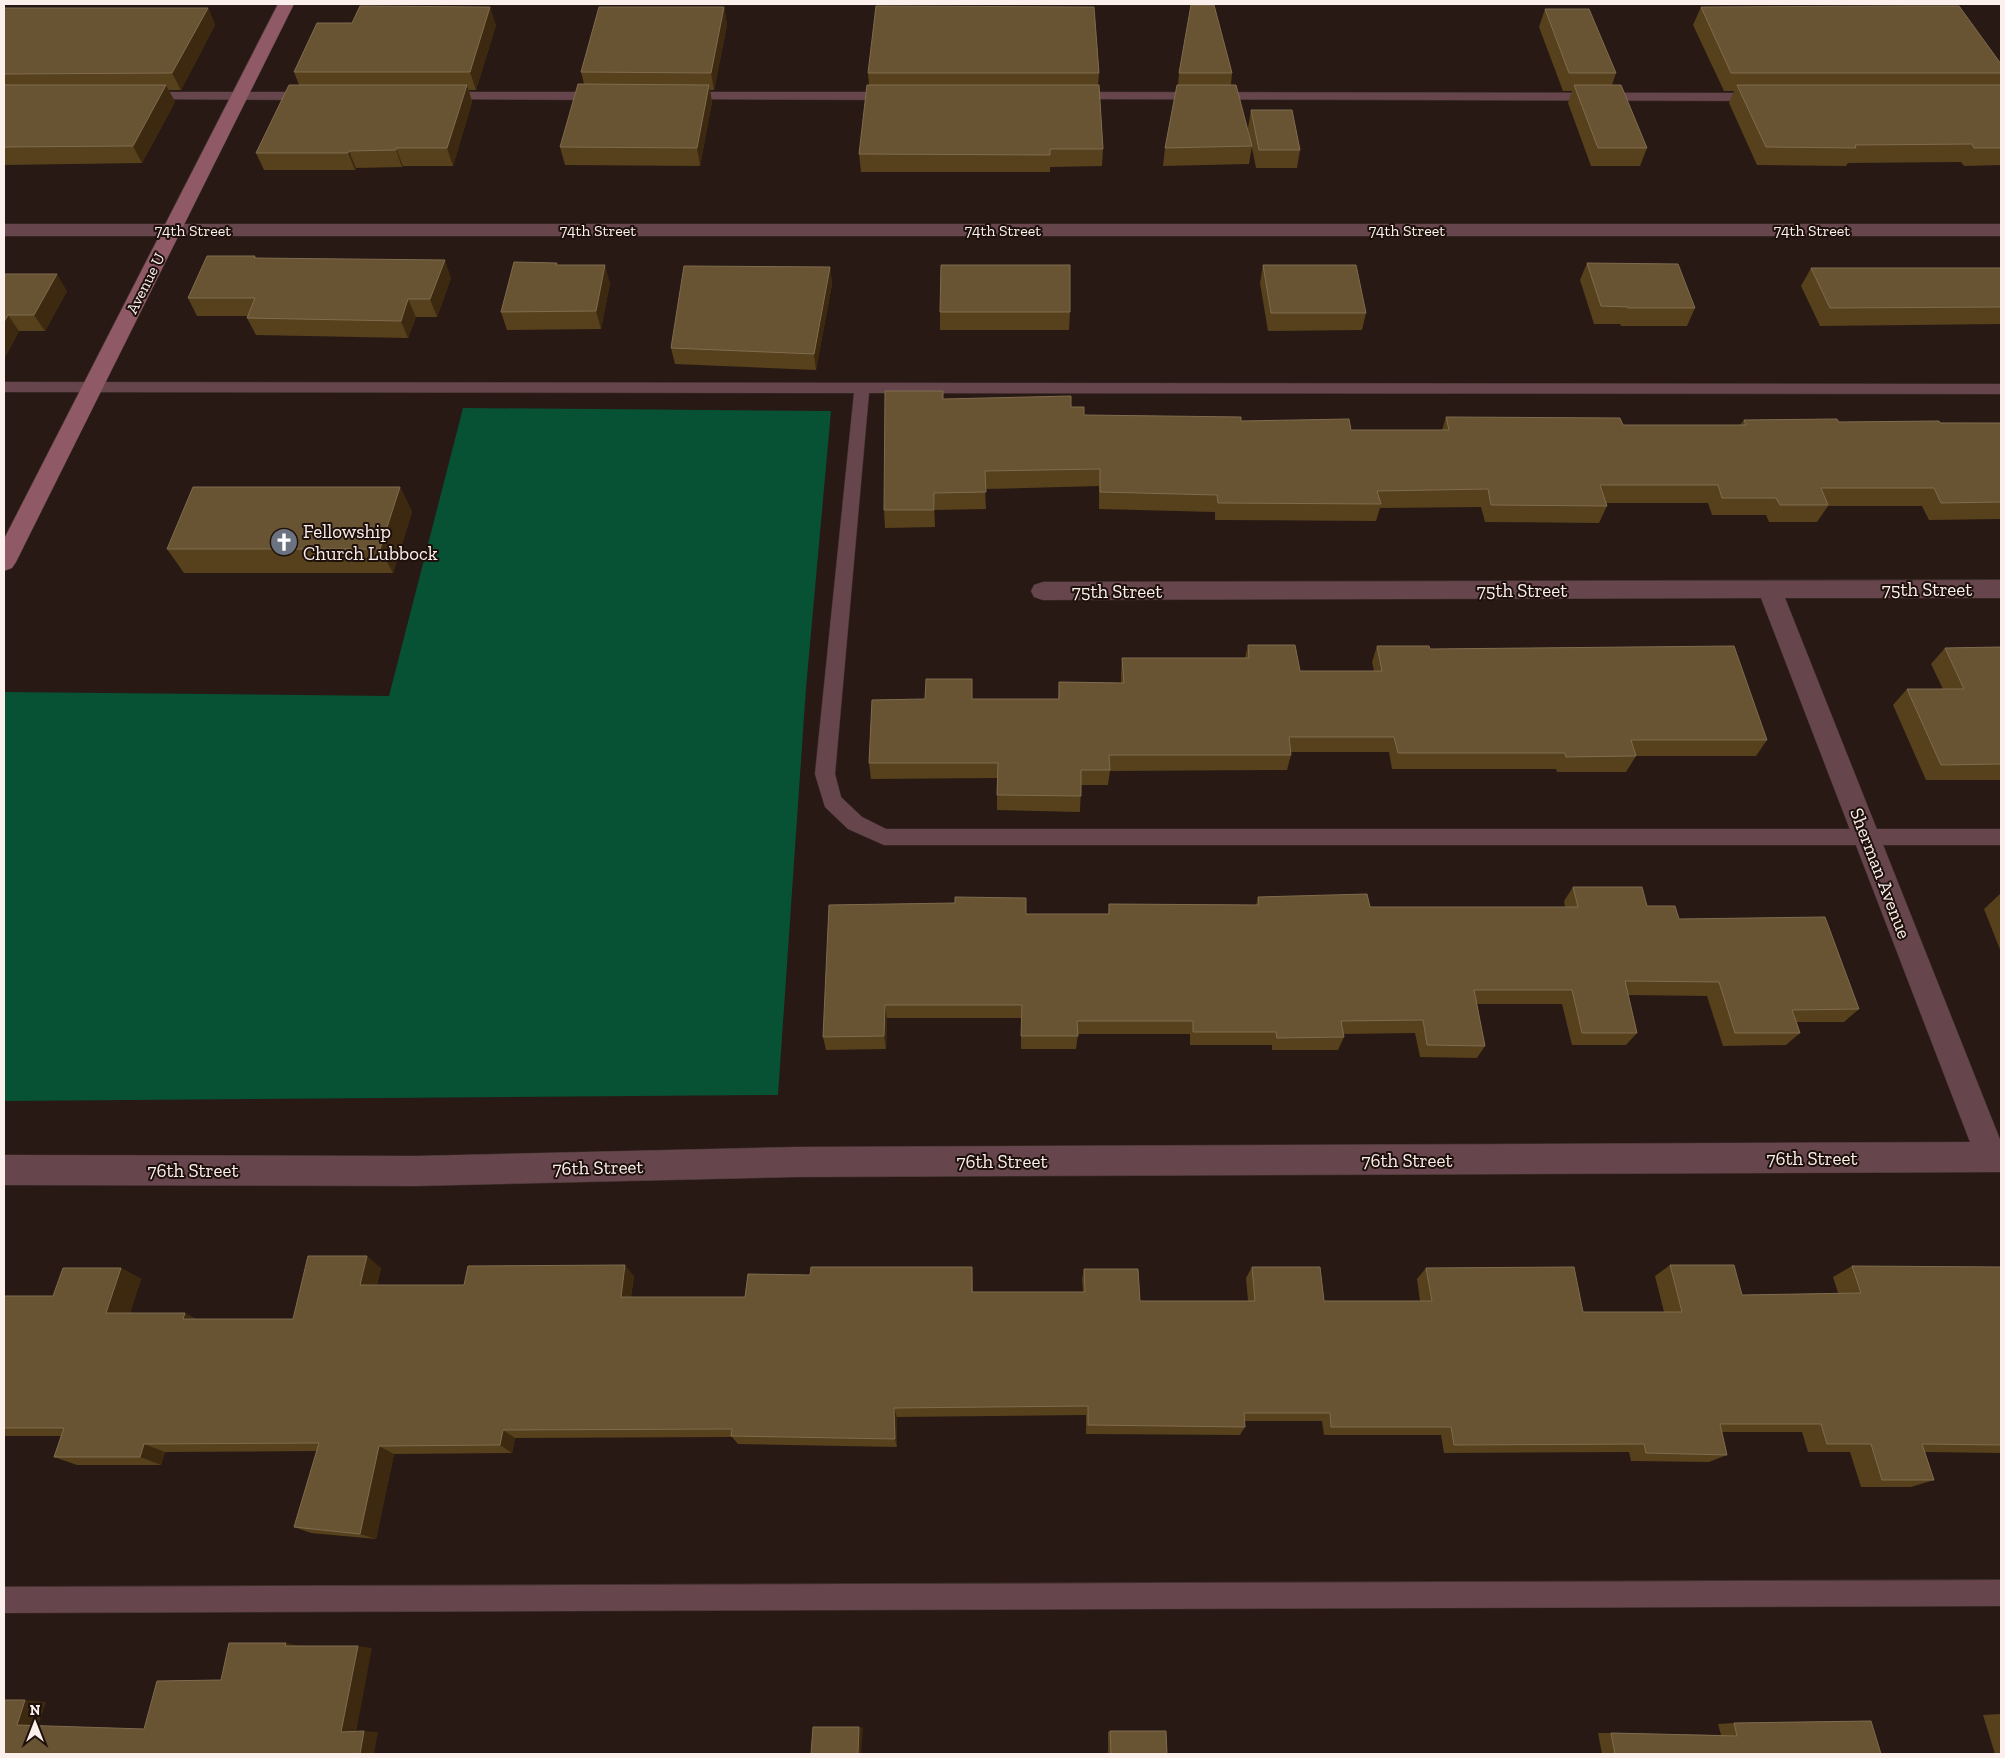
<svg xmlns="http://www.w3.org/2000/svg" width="2005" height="1758" viewBox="0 0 2005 1758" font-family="'Zilla Slab',serif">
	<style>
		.green { fill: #075234 }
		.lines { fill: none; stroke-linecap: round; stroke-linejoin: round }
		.lane-casing { stroke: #41332e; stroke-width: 1 }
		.street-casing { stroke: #41332e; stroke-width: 1 }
		.secondary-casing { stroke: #41332e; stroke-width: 1 }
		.lane { fill: #66454c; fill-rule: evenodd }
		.street { fill: #66454c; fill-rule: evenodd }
		.secondary { fill: #8f5a66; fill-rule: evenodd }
		.wall { fill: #56411c }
		.shaded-wall { fill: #3c290f }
		.building { fill: #685432; stroke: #7f6c4f }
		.labels { text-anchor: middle; stroke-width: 4; stroke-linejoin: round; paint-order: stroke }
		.far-street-label { font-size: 16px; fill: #fbf0ec; stroke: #1e100b }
		.poi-label { font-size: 19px; fill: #fbf0ec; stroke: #1e100b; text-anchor: start }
		.street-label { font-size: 19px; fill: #fbf0ec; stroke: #1e100b }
	</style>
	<rect width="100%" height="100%" fill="#281914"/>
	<!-- green -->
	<path class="green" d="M463,408L831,411L806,688L778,1095L4,1101V692L389,696Z"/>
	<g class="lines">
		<!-- lane casing -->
		<g class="lane-casing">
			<path id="lane" d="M146,92H309L316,96L309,100L141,99L139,96Z
				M443,92H602L609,96L602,100L438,99L436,96L438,93Z
				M683,92H892L899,96L892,100L678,99L676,96Z
				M1073,92L1759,93L1766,97L1759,101L1068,99L1066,96Z
				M4,382L2001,384V394L869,393L835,774L841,797L862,817L886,829H2001V845H884L848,829L825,807L815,774L854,393L4,392Z
				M2001,1580V1606L4,1613V1587Z"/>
		</g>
		<!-- street casing -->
		<g class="street-casing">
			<path id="street" d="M4,224H2001V236H4Z
				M2001,580V598H1785L2001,1142V1172L796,1177L416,1186L4,1185V1155L416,1156L796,1147L1970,1142L1761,598L1043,600L1034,597L1031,591L1034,585L1043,582Z"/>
		</g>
		<!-- secondary casing -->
		<g class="secondary-casing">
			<path id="secondary" d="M278,4H294L16,562L12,568L4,571V539Z"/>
		</g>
		<!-- lane -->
		<use href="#lane" class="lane"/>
		<!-- street -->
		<use href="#street" class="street"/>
		<!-- secondary -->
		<use href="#secondary" class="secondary"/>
	</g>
	<!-- wall -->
	<path class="wall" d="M724,7L727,25L714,90H710L712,102L700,166L565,165L560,147L584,84L581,72Z
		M1701,7L2001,64V165L1964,166L1961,162L1848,163L1846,166L1757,165L1729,103L1734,91H1724L1693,25Z
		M4,8H208L215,25L181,90H169L175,102L142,163L4,165Z
		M1545,9L1616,73L1612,85L1647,148L1640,166H1591L1568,103L1572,91H1563L1539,27Z
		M352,23L496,25L476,90H469L472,102L453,166H403L402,167L356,168L355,170H264L256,153L299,85L294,72Z
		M868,73H1099L1098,85L1103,149L1102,166L1050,167V172H861L859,154L869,85Z
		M1179,73H1232L1231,85L1252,146L1249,164L1163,166L1165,148L1178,85Z
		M1251,110L1300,150L1297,168H1256L1248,128Z
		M255,256L256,258L451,278L437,317H416L408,338L256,335L247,318L248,316H197L188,298Z
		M557,263V265L610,283L601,329L507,330L501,312Z
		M1587,263L1695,308L1687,326H1621L1620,324H1594L1580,280Z
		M1263,265L1366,313L1362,330L1268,331L1260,283Z
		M830,267L832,284L816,370L675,364L671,348Z
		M1811,268H2001V324L1820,326L1801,286Z
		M4,274L67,291L45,331H19L4,359Z
		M940,312H1070L1069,330H940Z
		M944,399L1071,407L1084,415L1241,421L1351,430H1442L1446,417L1623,425H1740L1744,420L1839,422L2001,423V519L1929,520L1922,506H1828L1817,522H1769L1766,515H1712L1708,503H1606L1607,506L1599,523L1485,522L1481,507L1380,508L1376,521L1215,520V512L1099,509V486L985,489L986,509L935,510V527L885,528L884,510Z
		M400,487L412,512L393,573H184L167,549Z
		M1248,645L1300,671H1374L1372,662L1377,646L1430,649L1767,740L1756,756H1636L1626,772H1557L1556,769H1392L1389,752H1291V755L1287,770L1110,771L1108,785H1081L1080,812L997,810V778L871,779L869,763L972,699H1058L1059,682L1121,683V674L1122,658H1245Z
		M2001,647V780H1926L1893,705L1907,689H1943L1931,664L1945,648Z
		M1573,887L1647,906L1679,919L1859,1009L1844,1022H1797L1800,1033L1786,1045L1723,1046L1707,996L1628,995L1637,1033L1626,1045H1572L1562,1004H1477L1485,1046L1477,1058L1420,1057L1415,1033L1343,1034L1344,1037L1338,1050H1272V1045H1190V1034H1078L1076,1049H1021V1018H887L886,1049L826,1050L823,1037L1026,914H1108L1109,904L1256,905L1258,897L1370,907H1565L1564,901Z
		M2000,894H2001V952L1984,909Z
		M1670,1265L1742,1295L1838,1293L1833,1277L1852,1266L2001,1267V1453L1925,1452L1934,1480L1911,1487H1861L1850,1452H1808L1802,1432H1722L1727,1455L1709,1462L1631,1461L1629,1452L1444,1453L1441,1435H1324L1322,1421H1245V1427L1240,1435L1086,1434V1415L897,1417V1447L738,1444L732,1437L515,1438L512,1453L394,1454L376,1539L311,1533L294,1527L317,1451L165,1452L161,1465H77L54,1457L61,1436H4V1296H53L121,1268L141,1279L130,1313H185L196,1319H293L381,1268L377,1285H464L634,1276L631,1297H745L810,1275L972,1267L973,1292H1083L1082,1280L1084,1269L1140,1301H1248L1246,1278L1252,1267L1324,1301H1420L1417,1279L1426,1268L1583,1312H1664L1655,1276Z
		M2001,1714V1754H1995L1983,1715Z
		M1734,1723L1881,1754H1602L1598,1733H1611L1721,1735L1718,1724Z
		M1110,1731L1167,1754H1108V1732Z"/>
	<!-- shaded-wall -->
	<path class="shaded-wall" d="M490,7L496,25L476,90L470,72Z
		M724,7L727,25L714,90L711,73Z
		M208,8L215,25L181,90L172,73Z
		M166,85L175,102L142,163L133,146Z
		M467,85L472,102L453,166L447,148Z
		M709,85L712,102L700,166L697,148Z
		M396,148L403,166L402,167L396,150Z
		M349,151L356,168L355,170L348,153Z
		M445,260L451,278L437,317L430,299Z
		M605,265L610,283L601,329L596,311Z
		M830,267L832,284L816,370L814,354Z
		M57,274L67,291L45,331L34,315Z
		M408,299L416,317L408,338L401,321Z
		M8,315L19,331L4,359V322Z
		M400,487L412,512L393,573L380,549Z
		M934,493L935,510V527L934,510Z
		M885,1005L887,1018L886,1049L884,1036Z
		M367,1256L381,1268L374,1296L360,1285Z
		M625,1265L634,1276L629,1308L621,1297Z
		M121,1268L141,1279L127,1323L106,1313Z
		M185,1313L203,1323L183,1319Z
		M894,1408L897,1417V1447L895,1439Z
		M503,1430L515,1438L512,1453L500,1445Z
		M144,1444L165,1452L161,1465L140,1457Z
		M379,1446L394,1454L376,1539L360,1534Z
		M286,1643L301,1646H285Z
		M358,1646L372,1648L356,1733L341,1732Z
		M25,1700L46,1702L38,1726L17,1725Z
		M859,1727L863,1728L861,1754H858Z
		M364,1731L378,1732L374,1754H360Z"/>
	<!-- building -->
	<path class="building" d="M1191,5H1214L1232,73H1179Z
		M360,6L490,7L470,72H294L317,23H352Z
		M876,6L1094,7L1099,73H868Z
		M1909,6H1959L2001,64V73H1731L1701,7Z
		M599,7H724L711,73L581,72Z
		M4,8H208L172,73L4,74Z
		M1545,9H1589L1616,73H1569Z
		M578,84L709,85L697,148L560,147Z
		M4,85H166L133,146L4,147Z
		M289,85H467L447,148H396V150L349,151L348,153H256Z
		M867,85H1099L1103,149H1050V155L859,154Z
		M1177,85H1236L1252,146L1165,148Z
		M1574,85H1621L1647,148H1598Z
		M1737,85H2001V148H1974L1972,144L1855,145L1856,148L1766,147Z
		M1251,110H1292L1300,150H1259Z
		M207,256H255L254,258L445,260L430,299H408L401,321L247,318L255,298H188Z
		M514,262L557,263L556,265H605L596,311L501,312Z
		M1587,263L1678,264L1695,308H1628V307L1601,306Z
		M941,265H1070V312H940Z
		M1263,265H1356L1366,313H1271Z
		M684,266L830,267L814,354L671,348Z
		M1811,268H2001V307L1830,308Z
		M4,274H57L34,315H8L4,322Z
		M885,391H943V399L1071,396V407H1084V415L1241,417V421L1349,419L1351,430H1449L1446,417L1620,418L1623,425H1746L1744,420L1837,419L1839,422L1939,421L1940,423H2001V502L1941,503L1934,488H1821L1828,505H1780L1776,498H1722L1718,485H1600L1607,506L1491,505L1488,489L1377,491L1381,504L1218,503L1217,495L1100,492V469L985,471L986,492L934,493V510H884Z
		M193,487H400L380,549H167Z
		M1248,645H1295L1300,671H1382L1377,646H1429L1430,649L1734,646L1767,740H1631L1636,756L1566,757L1565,753H1398L1394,737H1289L1291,755H1109L1110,770H1081V796L997,795L998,763H869L872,700L925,699L926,679H972V699H1059V682L1124,683L1122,658H1249Z
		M2001,647V764L1941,765L1907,689H1964L1945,648Z
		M1573,887H1642L1647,906H1675L1679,919L1825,917L1859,1009L1792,1010L1800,1033H1735L1719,982L1625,981L1637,1033H1582L1572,990H1474L1485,1046L1427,1045L1423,1020L1341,1021L1344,1037L1277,1038L1276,1032H1193V1021H1077L1078,1036H1021L1022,1005H885L884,1036L823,1037L829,905L955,903V897L1026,898V914H1109V904L1259,905L1258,897L1367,894L1370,907H1578Z
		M308,1256H367L360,1285H464L468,1266L625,1265L621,1297H745L748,1274L810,1275L811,1267H972V1292H1085L1084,1269H1138L1140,1301H1255L1252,1267H1320L1324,1301H1432L1426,1268L1574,1267L1583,1312H1682L1670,1265H1734L1742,1295L1861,1293L1852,1266L2001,1267V1445L1922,1444L1934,1480H1882L1871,1444H1827L1821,1424H1720L1727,1455L1646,1453L1644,1444L1454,1445L1451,1427H1331L1330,1413H1244L1245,1427L1088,1425V1406L894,1408L895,1439L731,1436L732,1429L503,1430L500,1445L379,1446L360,1534L294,1527L319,1443L144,1444L140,1457H54L64,1428H4V1296H53L63,1268H121L106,1313H185L183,1319H293Z
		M229,1643H286L285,1646H358L341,1732L364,1731L360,1754H4V1700H25L17,1725L144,1729L157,1681L221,1680Z
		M1871,1721L1881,1754H1615L1611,1733L1737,1736L1734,1723Z
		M813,1727H859L858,1754H811Z
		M1110,1731H1166L1167,1754H1111Z"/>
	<!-- icons -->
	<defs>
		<g id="church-disc" transform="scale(1.4375)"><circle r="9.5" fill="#6b7280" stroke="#1e100b"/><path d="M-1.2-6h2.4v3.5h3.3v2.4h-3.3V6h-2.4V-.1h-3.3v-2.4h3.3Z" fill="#fff"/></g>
	</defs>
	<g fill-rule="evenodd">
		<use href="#church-disc" x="284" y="542"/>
	</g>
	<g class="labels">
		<!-- far-street labels -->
		<g class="far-street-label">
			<text x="193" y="236">74th Street</text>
			<text x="598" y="236">74th Street</text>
			<text x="1003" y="236">74th Street</text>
			<text x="1407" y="236">74th Street</text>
			<text x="1812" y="236">74th Street</text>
			<text transform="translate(145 283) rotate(-63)" y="6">Avenue U</text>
		</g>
		<!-- poi labels -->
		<g class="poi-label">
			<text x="303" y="538">Fellowship<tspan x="303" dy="22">Church Lubbock</tspan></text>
		</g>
		<!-- street labels -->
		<g class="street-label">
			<text x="1927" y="596">75th Street</text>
			<text x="1522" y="597">75th Street</text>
			<text x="1117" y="598">75th Street</text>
			<text transform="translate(1881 873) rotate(69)" y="7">Sherman Avenue</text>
			<text x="1812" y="1165">76th Street</text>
			<text x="1407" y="1167">76th Street</text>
			<text x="1002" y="1168">76th Street</text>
			<text transform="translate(598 1167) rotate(-1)" y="7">76th Street</text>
			<text x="193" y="1177">76th Street</text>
		</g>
	</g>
	<!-- border -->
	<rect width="2005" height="1758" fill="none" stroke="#fbf0ec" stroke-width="10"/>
	<!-- north arrow -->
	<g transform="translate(35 1723)" stroke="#1e100b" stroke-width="4" paint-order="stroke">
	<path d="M0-4L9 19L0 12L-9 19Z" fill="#fbf0ec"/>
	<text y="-8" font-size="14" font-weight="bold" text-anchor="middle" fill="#fbf0ec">N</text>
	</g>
</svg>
